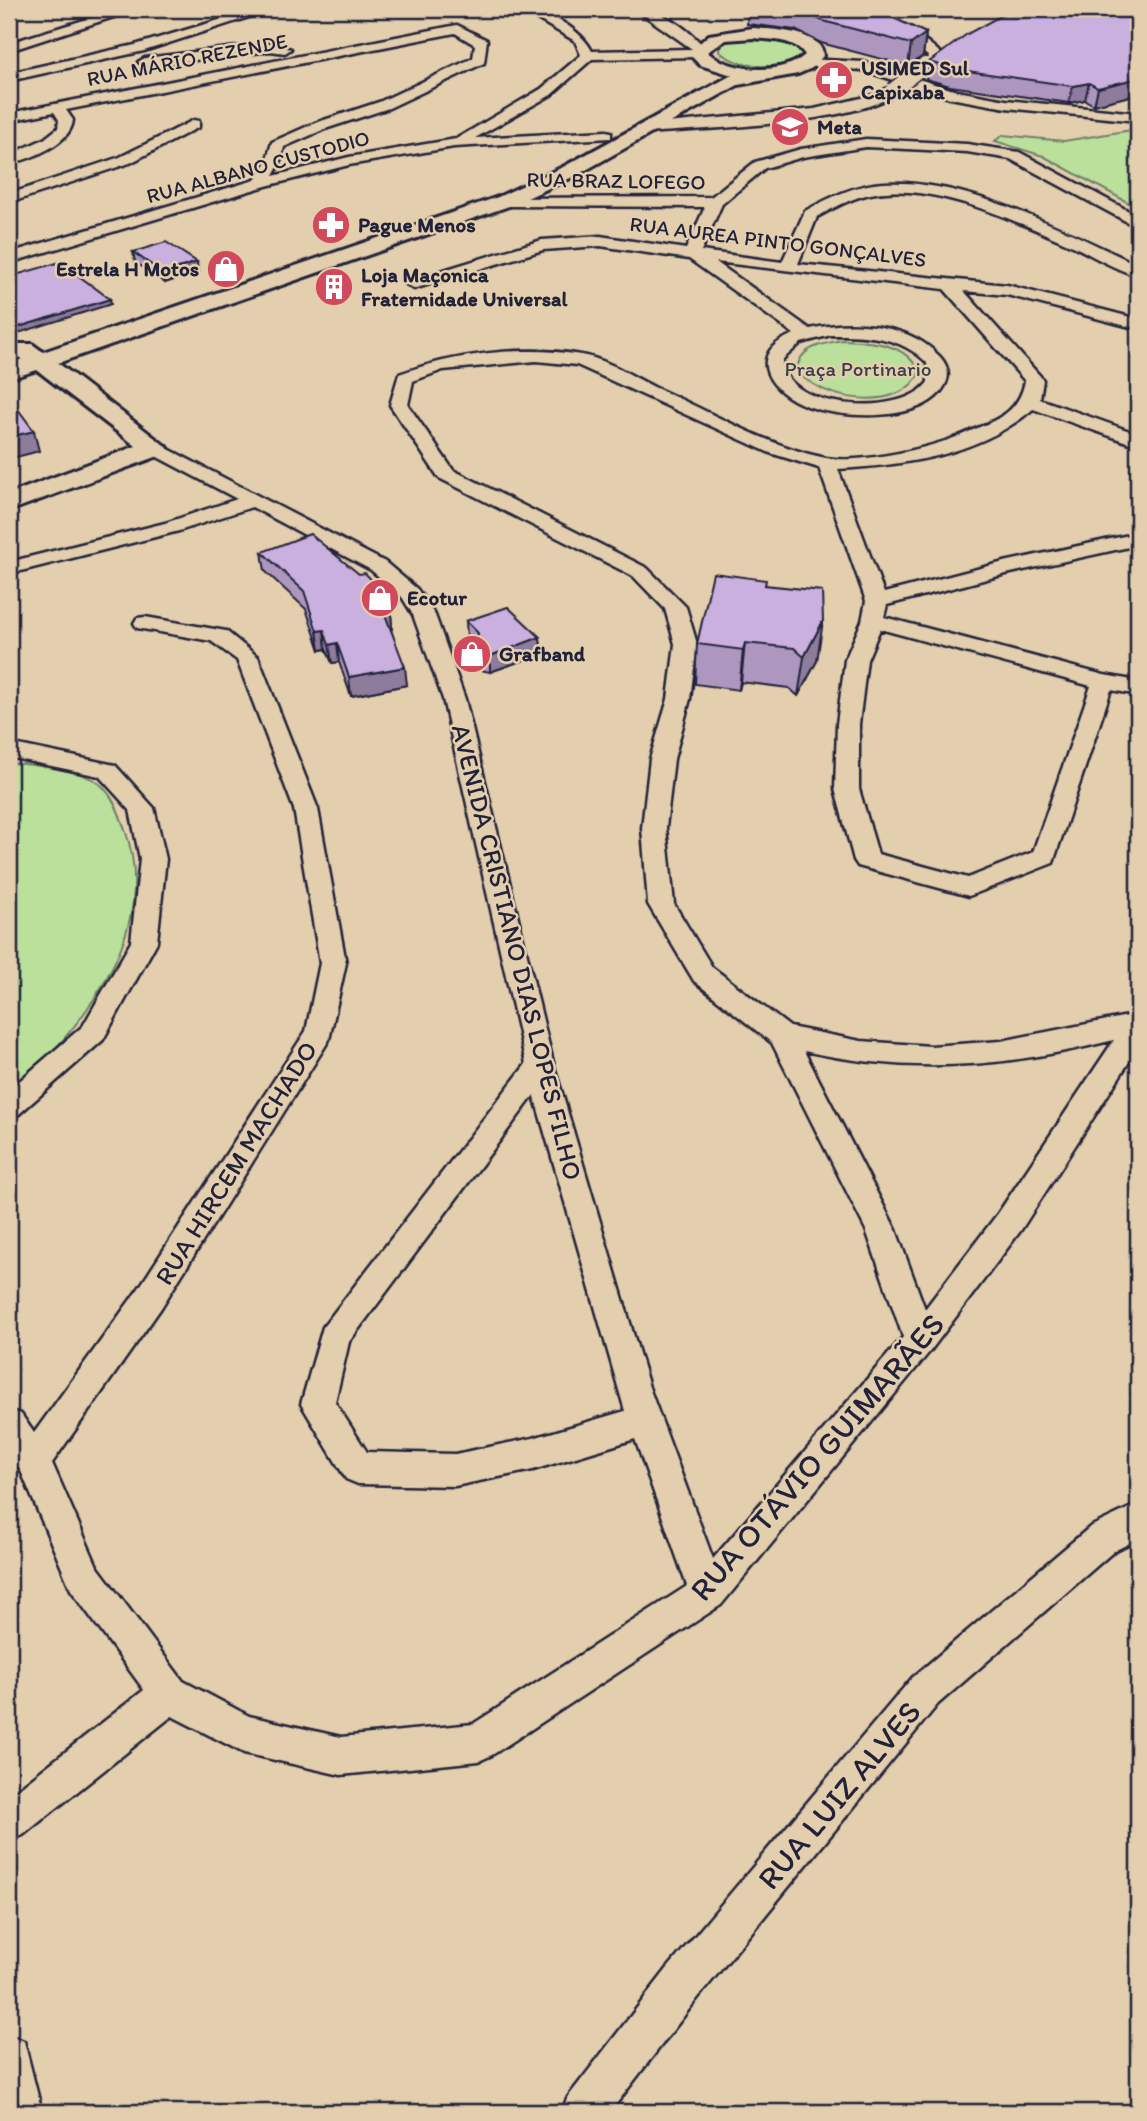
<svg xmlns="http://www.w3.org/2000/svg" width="1147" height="2121" viewBox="0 0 1147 2121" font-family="Itim,sans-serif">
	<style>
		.green { fill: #bae09b; stroke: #6e816b; stroke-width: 2 }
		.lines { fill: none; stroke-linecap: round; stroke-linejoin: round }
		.street-casing { stroke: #22223b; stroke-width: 5 }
		.secondary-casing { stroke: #22223b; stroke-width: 6 }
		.street { fill: #e3cead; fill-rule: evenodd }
		.secondary { fill: #e3cead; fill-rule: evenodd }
		.street-bridge-casing { stroke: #22223b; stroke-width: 17; stroke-linecap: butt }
		.street-bridge { stroke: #e3cead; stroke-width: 14 }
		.wall { fill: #ad97bf; stroke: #22223b; stroke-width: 2 }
		.shaded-wall { fill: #8d7b9b; stroke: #22223b; stroke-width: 2 }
		.building { fill: #c9b0de; stroke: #22223b; stroke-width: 2 }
		.labels { text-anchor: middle; stroke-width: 5; stroke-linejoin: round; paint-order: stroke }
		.far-street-label { font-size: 21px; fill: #22223b; stroke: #e3cead }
		.far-poi-label { font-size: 21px; font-weight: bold; fill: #22223b; stroke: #e3cead; text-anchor: start }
		.far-park-label { font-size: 21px; fill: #393e49; stroke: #e3cead }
		.street-label { font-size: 26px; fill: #22223b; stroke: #e3cead }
		.near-street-label { font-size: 32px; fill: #22223b; stroke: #e3cead }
	</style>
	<rect width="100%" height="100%" fill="#e3cead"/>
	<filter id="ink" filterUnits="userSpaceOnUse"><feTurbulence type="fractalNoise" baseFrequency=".0143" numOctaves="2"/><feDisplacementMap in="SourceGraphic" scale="14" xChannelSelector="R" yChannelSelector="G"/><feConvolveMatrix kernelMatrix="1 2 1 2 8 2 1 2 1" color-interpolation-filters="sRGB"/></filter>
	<g filter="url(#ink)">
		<!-- green -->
		<path class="green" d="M734,38H785L804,52C789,73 736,69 719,51L721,44Z
			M1138,129V208L1043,156L995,141L1003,135L1064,141Z
			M842,340C870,341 907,343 919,372C903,414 819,401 797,370C799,347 822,344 842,340Z
			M9,763C30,764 80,770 97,782C112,793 118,810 124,827C162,926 86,1025 15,1088L9,1089Z"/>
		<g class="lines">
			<!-- street casing -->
			<g class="street-casing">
				<path id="street" d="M120,9H138L9,51V43Z
					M256,9H274L144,51L9,81V73L135,45Z
					M520,9C545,8 581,29 592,51L692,49L635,9C661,8 690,30 706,49L697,57L592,59L551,95L475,138L606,131L611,132V138L454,147L349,165L266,186L9,263V253L255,180L266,163L272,142L315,123L379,102L473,58L475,45L455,33L66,110L73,120C71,144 30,159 9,164V155L44,139L58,128L59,120L54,112L9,121V113L457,25L487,40L484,63L389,108L325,129L284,147L280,163L273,176L349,157L456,139L541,89L581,55L575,41Z
					M849,9C877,8 926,36 945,58L930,68H920V62L929,57L909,41Z
					M270,43L291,49L285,53L270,51L145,66L138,62L145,58Z
					M807,59L863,62L957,91L1006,100L1138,113V121L1006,108L950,98L862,70L802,66L800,63Z
					M893,86L900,90C866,124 698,129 646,133L639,129L646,125L814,109L870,96Z
					M194,120L199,121V127L130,163L9,203V194L120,157Z
					M866,139L967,144L1019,152L1138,216V227L1133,225L1010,159L967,152L866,147L803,157L765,168L722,204L701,251L782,262L805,211C829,198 856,184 885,183C967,179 1066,231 1138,265V276C1116,270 1095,257 1075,247C1020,223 937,183 876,193C855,196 835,207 817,217L798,264L1007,285L1138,319V329L1007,295L964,291L1040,376L1043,380L1040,399L1138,434V446L1033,409C979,455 907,465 838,469L884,593L1004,562L1138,533V545L1006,574L887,605L884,617L1104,675L1138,681V695L1111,690L1053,863L969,896L858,866L854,860L835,789L837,724L845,660L862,621L866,601L819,468L770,453L577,365L536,361L443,370L413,381L408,405L453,470L647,568L686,607L697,644L690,699L674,759L666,828L674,904L712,967L790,1027L861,1041L931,1046L1001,1041L1138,1014V1048L1021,1230L931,1350L721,1605L492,1755L479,1761L341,1775L244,1753L172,1716L23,1835L9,1841V1796L144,1690L71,1590L21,1471L9,1453V1410L21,1414L34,1433L139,1288L306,1031L320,963L294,809L237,660L211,641L137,628L134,623L137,618L145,617L226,631L258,657L318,809L346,963L329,1040L161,1308L52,1463L97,1566L183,1681L249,1716L341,1737L473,1724L687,1586L635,1439L533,1470L455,1486L358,1484L346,1479L301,1404L323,1327L526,1064L443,699L413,615L402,597L371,570L252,507L179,531L9,574V562L165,523L237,499L148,452L146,448L148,444L155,442L385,562L417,589L435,615L465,699L554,1066L649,1387L713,1559L903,1337L866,1230L772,1043L694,981L648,904L642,828L650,759L668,699L675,644L665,609L633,576L439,478L390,405L399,374C454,354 523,345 581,355C606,359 632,376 654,387C709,411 767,446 826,458C861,464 933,448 966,433C995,420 1018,415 1025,381L944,289L716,262L810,329C850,320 907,323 937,354C945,361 951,372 946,383C928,425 837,419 802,404C765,388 747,352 794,334L689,259L600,246L543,250L420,287L414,289L406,284L408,281L542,240L600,236L686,249L705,207L505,206L497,201L500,198L711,197L755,162L801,149ZM831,335C866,335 901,336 927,363L928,382C903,418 784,411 782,360L801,343ZM880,629L1091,686L1033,852L968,878L878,854L859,789V724L867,660ZM1114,1040L999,1212L925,1309L896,1230L804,1051C912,1075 1007,1067 1114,1040ZM534,1095L625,1411L533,1438L455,1454L367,1452L335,1402L349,1342Z
					M9,743L115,765L154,808L166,859L157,942L103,1040L19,1114L9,1117V1090L83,1026L131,942L140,859L130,810L99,776L9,757Z
					M1138,1504V1539L1114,1551L938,1704L697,1999L610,2112H561L568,2097L667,1969L912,1678L1090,1527Z
					M9,2035L24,2041L42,2112H9Z"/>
			</g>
			<!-- secondary casing -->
			<g class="secondary-casing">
				<path id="secondary" d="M753,28C771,30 823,30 823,56L812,68L798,74L738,85L577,175L512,205L58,363L168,448L164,454L9,511V494L136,446L37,370L9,379V364L22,359L12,349L16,344H32L43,352L498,197L563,167L732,75L700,65L688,53L709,35ZM753,38C770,40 796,39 805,55C782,76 730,72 707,52L726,40Z"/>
			</g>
			<!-- street -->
			<use href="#street" class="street"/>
			<!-- secondary -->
			<use href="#secondary" class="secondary"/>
			<!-- street-bridge casing -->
			<g class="street-bridge-casing">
				<path id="street-bridge" d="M893,90L925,65"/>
			</g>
			<!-- street-bridge -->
			<use href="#street-bridge" class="street-bridge"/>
		</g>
		<!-- wall -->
		<path class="wall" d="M748,9H874L926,33L923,56L908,66L821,43L795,30L747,24Z
			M1138,9V94L1094,105L1085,100L1069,103L950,86L926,79L929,62Z
			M133,252L198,272L165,283L135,262Z
			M262,552L391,610L392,629H391L407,685L351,696L339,662L332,663L326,649L320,650L306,609L265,571Z
			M766,585L817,661L798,696L789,688L741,682L739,690L695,684L697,644Z
			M466,621L540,637L541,654L490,672L475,669L474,653L475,646L467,638Z"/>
		<!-- shaded-wall -->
		<path class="shaded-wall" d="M926,33L923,56L908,66L911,44Z
			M1138,78V94L1094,105L1098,88Z
			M1089,83L1085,100L1069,103L1073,86Z
			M197,262L198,272L165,283L163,273Z
			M110,299L111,304L9,336V330Z
			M34,431L39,451L9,459V437Z
			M391,610L392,629L386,630L384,612Z
			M823,621L817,661L798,696L804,657Z
			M324,630L326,649L320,650L317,631Z
			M540,637L541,654L490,672V656Z
			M337,643L339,662L332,663L329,645Z
			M745,643L741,682L739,690L743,650Z
			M405,667L407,685L351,696L349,677Z"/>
		<!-- building -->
		<path class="building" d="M798,9H874L926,33L911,44L823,21Z
			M1013,9H1138V78L1098,88L1089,83L1073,86L953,69L929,62L967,34Z
			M166,242L197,262L163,273L133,252Z
			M60,262L110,299L9,330V277Z
			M9,397L34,431L9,437Z
			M310,534L359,574L365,573L384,593L391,610L384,612L405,667L349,677L337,643L329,645L324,630L317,631L304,591L262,552Z
			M713,573L766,580L765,585L822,591L823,621L804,657L794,648L745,643L743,650L697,644Z
			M508,607L540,637L490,656L474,653L478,633L466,621Z"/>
	</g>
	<!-- icons -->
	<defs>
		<g id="pharmacy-disc" transform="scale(2.0125)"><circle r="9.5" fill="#d1495b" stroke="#e3cead"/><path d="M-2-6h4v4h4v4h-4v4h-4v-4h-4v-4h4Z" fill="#fff"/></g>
		<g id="school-disc" transform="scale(2.0125)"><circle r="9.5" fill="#d1495b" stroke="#e3cead"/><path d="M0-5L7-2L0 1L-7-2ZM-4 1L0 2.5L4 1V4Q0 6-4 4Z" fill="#fff"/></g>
		<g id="shop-disc" transform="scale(2.0125)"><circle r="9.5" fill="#d1495b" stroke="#e3cead"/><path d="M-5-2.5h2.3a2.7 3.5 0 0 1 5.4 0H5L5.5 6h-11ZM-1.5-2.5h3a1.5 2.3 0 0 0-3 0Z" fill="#fff"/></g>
		<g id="building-disc" transform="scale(2.0125)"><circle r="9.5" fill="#d1495b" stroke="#e3cead"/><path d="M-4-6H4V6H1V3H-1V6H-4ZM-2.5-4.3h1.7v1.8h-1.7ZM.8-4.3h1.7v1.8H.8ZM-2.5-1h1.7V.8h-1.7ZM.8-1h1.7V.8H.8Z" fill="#fff"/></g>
	</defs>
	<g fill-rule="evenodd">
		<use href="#pharmacy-disc" x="834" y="80"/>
		<use href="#school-disc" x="790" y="127"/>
		<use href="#pharmacy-disc" x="331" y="225"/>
		<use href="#shop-disc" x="226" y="269"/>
		<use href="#building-disc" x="334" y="287"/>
		<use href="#shop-disc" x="380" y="598"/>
		<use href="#shop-disc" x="472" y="654"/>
	</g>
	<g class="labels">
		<!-- far-street labels -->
		<g class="far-street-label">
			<text transform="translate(187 60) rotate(-11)" y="7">RUA MÁRIO REZENDE</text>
			<text transform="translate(258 167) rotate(-15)" y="7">RUA ALBANO CUSTODIO</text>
			<text transform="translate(616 181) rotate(1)" y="7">RUA BRAZ LOFEGO</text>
			<text transform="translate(778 242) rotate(7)" y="7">RUA AUREA PINTO GONÇALVES</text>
		</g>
		<!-- far-poi labels -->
		<g class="far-poi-label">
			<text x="861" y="75">USIMED Sul<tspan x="861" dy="24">Capixaba</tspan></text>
			<text x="817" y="134">Meta</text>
			<text x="358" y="232">Pague Menos</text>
			<text x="199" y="276" text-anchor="end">Estrela H Motos</text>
			<text x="361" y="282">Loja Maçonica<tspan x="361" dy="24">Fraternidade Universal</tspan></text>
			<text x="407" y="605">Ecotur</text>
			<text x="499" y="661">Grafband</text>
		</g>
		<!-- far-park labels -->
		<g class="far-park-label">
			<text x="858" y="376">Praça Portinario</text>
		</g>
		<!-- street labels -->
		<g class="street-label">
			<text transform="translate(517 952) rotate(76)" y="9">AVENIDA CRISTIANO DIAS LOPES FILHO</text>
			<text transform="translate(236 1163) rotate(-58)" y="9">RUA HIRCEM MACHADO</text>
		</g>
		<!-- near-street labels -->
		<g class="near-street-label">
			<text transform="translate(817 1457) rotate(-49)" y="11">RUA OTÁVIO GUIMARÃES</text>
			<text transform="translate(839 1795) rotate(-50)" y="11">RUA LUIZ ALVES</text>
		</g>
	</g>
	<!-- margin -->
	<rect width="1147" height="2121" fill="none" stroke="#e3cead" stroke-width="35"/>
	<rect x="18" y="18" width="1112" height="2086" fill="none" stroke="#22223b" stroke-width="2.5" filter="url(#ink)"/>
</svg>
